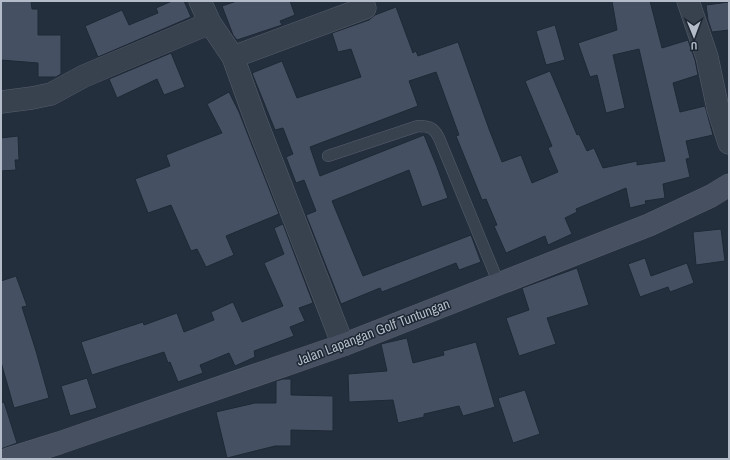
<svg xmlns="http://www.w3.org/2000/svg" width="730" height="460" viewBox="0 0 730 460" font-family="'Archivo Narrow',sans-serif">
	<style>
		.building { fill: #455162; stroke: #1f2835 }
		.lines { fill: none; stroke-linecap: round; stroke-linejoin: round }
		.lane-casing { stroke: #565f6c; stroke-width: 12 }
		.street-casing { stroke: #565f6c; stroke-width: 23 }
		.secondary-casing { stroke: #565f6c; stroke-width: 23 }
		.lane { stroke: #38414e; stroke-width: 11 }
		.street { stroke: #38414e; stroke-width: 22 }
		.secondary { stroke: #465061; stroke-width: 22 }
		.labels { text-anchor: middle; stroke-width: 3; stroke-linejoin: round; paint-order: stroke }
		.street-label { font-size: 14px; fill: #b4bcc9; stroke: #1d2633 }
	</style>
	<rect width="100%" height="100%" fill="#242f3e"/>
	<!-- building -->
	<path class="building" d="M1,1H31L32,9H38V35H61V74L56,77H38V63L1,60Z
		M172,1H184L191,17L98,57L85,26L122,10L129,25L158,13L156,8Z
		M237,1H290L295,15L280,21L282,25L237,40L233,35L222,6Z
		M612,1H650L662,48L688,40L695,60L698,75L673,83L680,112L705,106L713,135L686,141L690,158L686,159L690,177L663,184L665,198L645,201L646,204L630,208L626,188L576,209L577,212L565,218L572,234L548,245L545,236L506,253L494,226L497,225L486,199L482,200L456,136L459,135L436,72L409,81L418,106L310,147L320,176L424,135L437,167L448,198L422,207L409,170L332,201L363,276L471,235L481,262L459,270L456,263L382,292L380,288L341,304L306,215L316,211L304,180L296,183L286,157L293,154L283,128L275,130L252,73L282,61L297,98L361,77L351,49L338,52L332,33L369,20L375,15L396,7L413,53L416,51L418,56L458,42L489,129L502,162L521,155L532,183L558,172L548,148L552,146L525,81L550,71L577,135L579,134L587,151L594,148L603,168L637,161V165L665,161L639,49L613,55L625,108L606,113L597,75L590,77L578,43L617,30Z
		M729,2V30L712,32L708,20L706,5Z
		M555,25L565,60L546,65L536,31Z
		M171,53L185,87L164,95L157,79L117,98L109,79Z
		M229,92L239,112L279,214L226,236L234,255L206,267L197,249L191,251L171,205L148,213L135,179L170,166L166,155L222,133L207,104Z
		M18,136L19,160H15L16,170L1,171V138Z
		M283,224L313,303L299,308L305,321L290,327L294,336L254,351L255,357L235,366L229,353L200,365L203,373L178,382L170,362L168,363L164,352L92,375L81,342L143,322L144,325L177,313L184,332L214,320L211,312L233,302L242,322L283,306L264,263L284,254L274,228Z
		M721,229L725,261L696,265L693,232Z
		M645,258L651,276L687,263L694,283L670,292L668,287L640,297L628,264Z
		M577,268L589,305L547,318L556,344L519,356L506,318L529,310L522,288Z
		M16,276L27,306L22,307L36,351L49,398L14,408L1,362V281Z
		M407,338L413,363L444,355L443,351L476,342L495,407L463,416L459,406L424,414V417L398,423L393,400L349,402L348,374L387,371L381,344Z
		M87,378L97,408L70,416L61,386Z
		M283,379H291V395L333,396V431L291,430V446H275L227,458L216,412L255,403H276V381Z
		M525,390L540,434L513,443L498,398Z
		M4,402L17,443L1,449V403Z"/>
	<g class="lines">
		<!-- lane casing -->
		<g class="lane-casing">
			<path id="lane" d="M328,156L418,126C430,126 434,128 439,138L499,284"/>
		</g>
		<!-- street casing -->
		<g class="street-casing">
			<path id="street" d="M200,1L210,23L233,57L256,121L343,345
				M688,1L707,57L718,109L729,143
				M233,57L365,8
				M1,102L32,98L51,94L84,76L210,23"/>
		</g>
		<!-- secondary casing -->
		<g class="secondary-casing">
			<path id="secondary" d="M8,459L59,443L343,345L649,225L711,196L729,185"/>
		</g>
		<!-- lane -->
		<use href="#lane" class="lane"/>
		<!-- street -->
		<use href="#street" class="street"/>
		<!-- secondary -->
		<use href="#secondary" class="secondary"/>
	</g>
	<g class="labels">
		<!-- street labels -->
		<g class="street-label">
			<text transform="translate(373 332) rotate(-21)" y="5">Jalan Lapangan Golf Tuntungan</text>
		</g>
	</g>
	<!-- border -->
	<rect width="730" height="460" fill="none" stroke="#b4bcc9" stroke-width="4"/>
	<!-- north arrow -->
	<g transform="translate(694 36) rotate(179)" stroke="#1d2633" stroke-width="3" paint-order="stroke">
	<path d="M0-3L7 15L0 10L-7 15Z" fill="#b4bcc9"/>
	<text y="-6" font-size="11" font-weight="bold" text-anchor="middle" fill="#b4bcc9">U</text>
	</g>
</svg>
